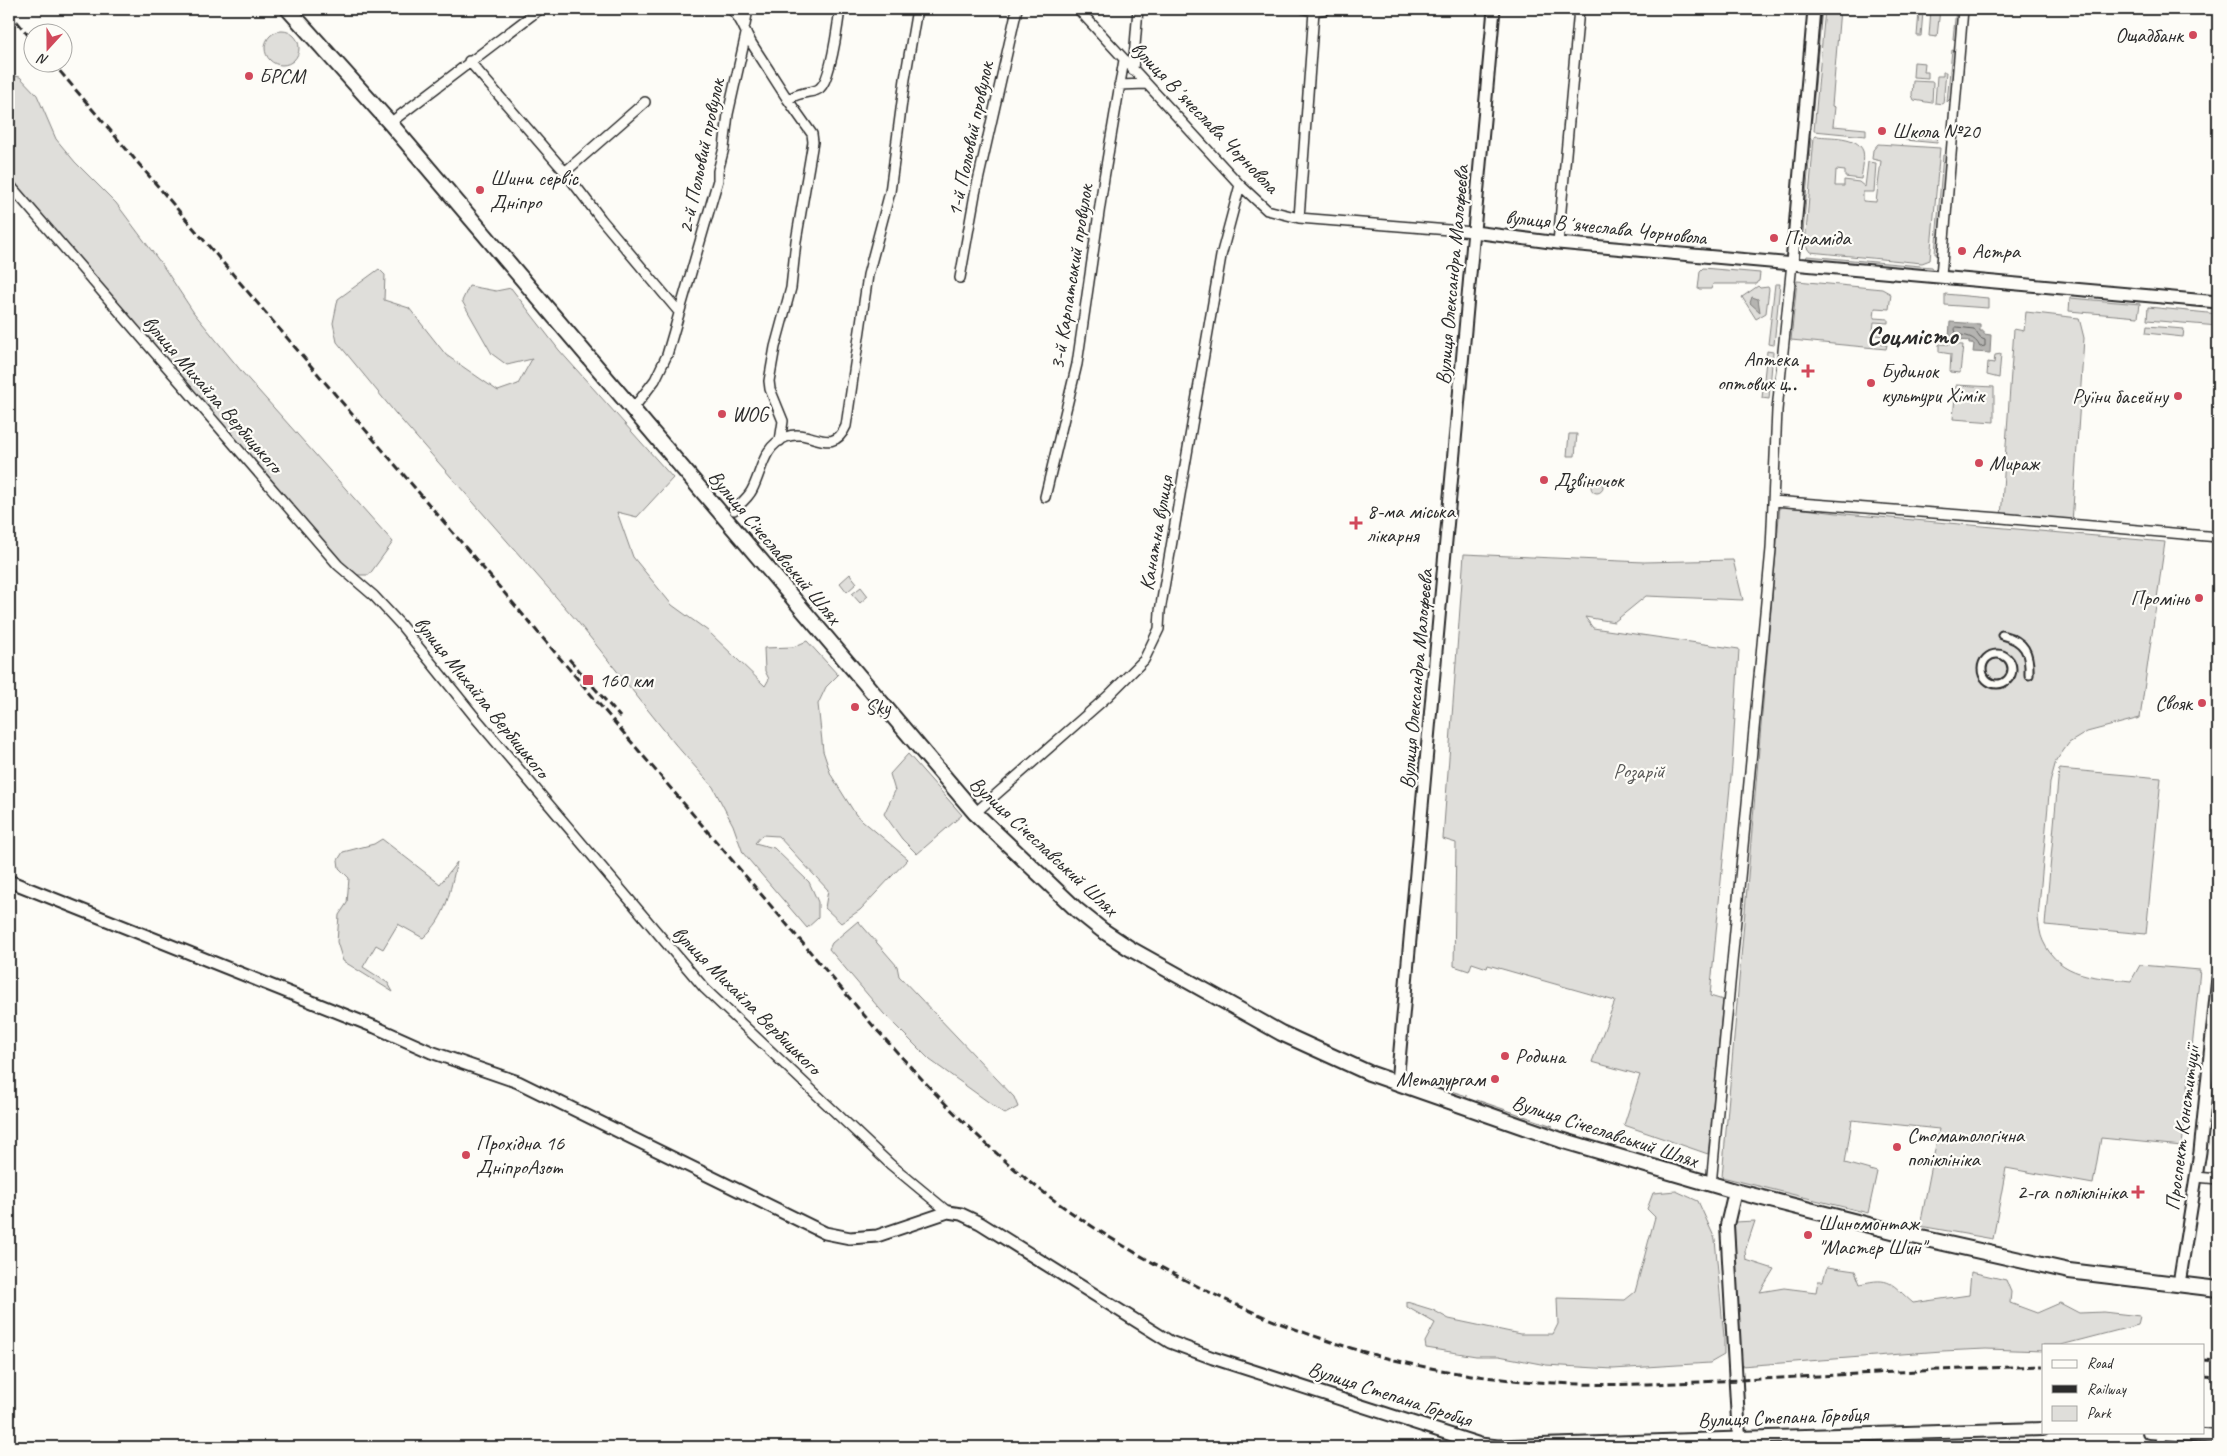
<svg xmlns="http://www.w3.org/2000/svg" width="2227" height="1456" viewBox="0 0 2227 1456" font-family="Caveat,sans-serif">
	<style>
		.green { fill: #dfdeda; stroke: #858482 }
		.water { fill: #b5b4b1; stroke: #7e7d7b }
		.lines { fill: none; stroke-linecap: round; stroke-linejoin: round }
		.shore { stroke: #626261; stroke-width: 1 }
		.pedestrian-casing { stroke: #2b2b2b; stroke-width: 11 }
		.minor-casing { stroke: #2b2b2b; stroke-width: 12 }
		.tertiary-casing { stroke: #2b2b2b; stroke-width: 15 }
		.secondary-casing { stroke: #2b2b2b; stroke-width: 16 }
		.primary-casing { stroke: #2b2b2b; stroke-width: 18 }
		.pedestrian { stroke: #fdfcf7; stroke-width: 7 }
		.minor { stroke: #fdfcf7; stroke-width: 9 }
		.tertiary { stroke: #fdfcf7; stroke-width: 11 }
		.secondary { stroke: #fdfcf7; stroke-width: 12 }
		.primary { stroke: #fdfcf7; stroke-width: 14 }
		.rail { stroke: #2b2b2b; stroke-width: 3; stroke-dasharray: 8 4; stroke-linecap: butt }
		.poi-dot { fill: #d1495b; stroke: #fdfcf7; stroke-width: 2 }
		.labels { text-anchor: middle; stroke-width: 4.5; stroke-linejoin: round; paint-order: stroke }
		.poi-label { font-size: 21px; fill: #2b2b2b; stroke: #fdfcf7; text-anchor: start }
		.street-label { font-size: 21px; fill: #2b2b2b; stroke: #fdfcf7 }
		.park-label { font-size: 21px; fill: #585857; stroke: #fdfcf7 }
		.district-label { font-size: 26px; font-weight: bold; fill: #2b2b2b; stroke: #fdfcf7 }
	</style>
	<rect width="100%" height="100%" fill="#fdfcf7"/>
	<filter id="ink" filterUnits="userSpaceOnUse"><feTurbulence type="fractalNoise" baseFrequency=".02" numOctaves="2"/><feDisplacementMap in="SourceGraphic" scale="10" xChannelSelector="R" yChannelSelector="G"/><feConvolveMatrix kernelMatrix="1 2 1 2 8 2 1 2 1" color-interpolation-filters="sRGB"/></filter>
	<g filter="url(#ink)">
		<!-- green -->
		<path class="green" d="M1819,9H1822L1811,129L1809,126Z
			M1825,9H1840L1832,106L1835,107L1833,126L1866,129V136L1814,131Z
			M1931,9H1940L1937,37L1929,36Z
			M1956,9H1959L1956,40L1953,39Z
			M1919,12H1923L1921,36H1917Z
			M265 48a17 17 0 1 1 34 0a17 17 0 1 1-34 0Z
			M1952,50L1955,51L1951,98L1947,102Z
			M1914,62L1925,63L1924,72H1928V78L1913,77Z
			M1943,72H1946L1943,104L1935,103L1937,76H1943Z
			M9,75L20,77L37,95L56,139L75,162L116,203L163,266L194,313L242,372L393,542L369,575H356L339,561L9,180Z
			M1913,81L1933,82L1932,103L1914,100L1912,95Z
			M1906,133L1938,136L1937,143L1905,140Z
			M1817,136C1830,138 1857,135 1863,151C1865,159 1862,171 1861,179L1845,177V171L1836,170L1835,186H1844V180L1859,182L1865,187L1868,162L1876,163L1874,192H1863V201L1876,202L1881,161L1872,159L1873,150L1878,144L1940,148L1930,260L1922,263L1810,252L1805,245L1814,137Z
			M1811,138L1802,245L1799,247L1808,141Z
			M1943,155H1946L1938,254H1935Z
			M1807,256L1932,267L1934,270L1809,261L1806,259Z
			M1703,268L1760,273L1759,281L1757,282L1756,284H1713L1711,289H1698L1700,271Z
			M379,269L385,275L384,300L409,308L446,355L498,391L518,384L532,359L507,365L492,354L462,301L469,286L496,291L511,288L559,350L673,478L637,517L617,512L633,557L672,605L708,631L765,686L769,679L765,671L764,648L793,647L807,641L838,675L826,687L818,704L823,751L831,775L856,815L908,859L860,910L841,923L825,908L828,890L778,836L762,835L755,843L774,848L809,882L818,902V918L807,928L743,853L733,825L713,787L675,744L577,621L396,414L337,342L333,323L338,299Z
			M1797,281L1882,289L1891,294L1889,309L1875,308L1874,318L1888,319V323L1874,322L1873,331L1887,333V336L1873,335L1872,344L1887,345L1886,349L1791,340Z
			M1775,284H1780L1774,345L1768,344Z
			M1758,286L1760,288L1768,287L1769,289L1766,313L1756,319L1742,297Z
			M1945,294L1988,298V308L1945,305Z
			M2070,298L2140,304L2138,317L2069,311Z
			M2148,307L2218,314V326L2147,320Z
			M2026,312L2079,318L2084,338L2072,524L2001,518L2014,329L2024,331Z
			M2147,326L2184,329L2183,337L2146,333Z
			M1939,344L1963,345L1960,373L1950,372L1951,354L1939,352Z
			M1767,351L1773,352L1769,399L1762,398Z
			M2001,354L1999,378L1987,375L1988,362L1994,363L1995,355Z
			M1956,385L1994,387V422L1953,419Z
			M1569,434H1577L1575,456H1567Z
			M1591 487a6 6 0 1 1 12 0a6 6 0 1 1-12 0Z
			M1780,506L1845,514L2165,542L2140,718L2087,732L2069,743L2056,761L2050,783L2038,918C2039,925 2040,935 2043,941C2060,978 2096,977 2131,981L2140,965L2200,970L2182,1146L2101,1138L2093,1184L2006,1168L1993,1239L1920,1226L1939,1129L1852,1120L1845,1163L1877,1172L1868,1213L1722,1177Z
			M1464,554L1644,562L1733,560L1743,600L1646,596L1614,622L1585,617L1593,628L1739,649L1732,766L1710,996L1723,1000L1708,1154L1624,1125L1640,1075L1592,1062L1615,1001L1488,965L1487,968L1472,963L1469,971L1454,966L1456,843L1443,839Z
			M850,574L857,583L847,592L840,583Z
			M861,587L868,596L860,603L852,594Z
			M908,754L962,815L917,854L902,839L884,814L895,791L890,774Z
			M2059,769L2161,778L2146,934L2045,925Z
			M382,839L440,884L457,862C449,892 448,916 423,938L398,924L383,949L376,945L363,967L388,983L393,992L343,961L337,942L339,915L347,903L349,878L339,868L338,860L343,852L374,844Z
			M858,921L897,966L899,976L1014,1097L1018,1107L1005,1114L930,1060L884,1014L829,949L832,943Z
			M1413,1079L1467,1096L1466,1098L1415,1081Z
			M1477,1100L1553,1126L1543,1125L1476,1102Z
			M1676,1191L1698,1201L1715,1239L1724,1337V1355L1710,1363L1613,1369L1546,1365L1499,1356H1476L1426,1348L1425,1342L1435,1323L1407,1307V1302L1433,1310L1449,1319L1520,1334H1553L1558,1324L1557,1298L1625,1300L1635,1292L1655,1217L1647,1209L1653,1193Z
			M1755,1221L1745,1251L1746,1260L1774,1269L1760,1292L1784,1288L1816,1292L1818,1281H1823L1827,1267L1855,1271L1860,1284C1891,1276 1891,1284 1913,1303L1969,1295L1971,1272L2006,1280L2011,1292L2010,1303L2037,1313L2060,1303L2079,1313L2104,1312L2140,1316L2138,1325L2061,1345H2043V1351L1986,1349L1942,1351L1741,1366L1731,1231L1735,1222Z"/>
		<!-- water -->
		<path class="water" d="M1752,297L1758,299L1760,312L1750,303Z
			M1950,322L1980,324V331H1984V334L1991,335L1990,353L1973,352L1974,344H1969V341L1949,339Z"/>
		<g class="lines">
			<!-- shore -->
			<path class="shore" d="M1957,327L1974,329L1980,338L1985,340V346L1980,347C1975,336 1966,336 1956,334L1955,329Z"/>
			<!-- pedestrian casing -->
			<g class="pedestrian-casing">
				<path id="pedestrian" d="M2002,635C2025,641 2030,652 2029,675
					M1982 669a15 15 0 1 1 30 0a15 15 0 1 1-30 0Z"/>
			</g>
			<!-- minor casing -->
			<g class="minor-casing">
				<path id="minor" d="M731,9C743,20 744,31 752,44L788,100
					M1078,9L1240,185L1267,210L1299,218L1474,232
					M1305,9L1314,11L1326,9
					M745,25L748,9
					M469,61L565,172L645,102
					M1133,70L1138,9
					M1119,85L1146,84
					M390,123L540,9
					M565,172L601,219L679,312
					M9,184L338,565L374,596L400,624L474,716L705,989L890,1164L948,1212
					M1299,218L1314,11
					M1558,243L1579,9
					M1941,276L1963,9
					M960,278L975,194L1017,9
					M632,410L655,380L667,355L718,180V171L724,148L728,114L746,34
					M780,441L783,421L770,389L769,381L775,347L791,288L796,241L813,142L812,134L788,100C800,90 814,94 820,88C831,79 838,24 840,9
					M1045,497L1077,364L1104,178L1124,60
					M1773,501L2001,518L2218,537
					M734,510C740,504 748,498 752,490C762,471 763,446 786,437C810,427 832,458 846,426L868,275L890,192L905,79L917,9
					M975,813L1108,696L1144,660L1159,629L1160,611L1221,256L1240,185
					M2196,1177L2218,1179
					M1711,1185L1771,549L1777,410L1792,263
					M2159,1447L2162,1433"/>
			</g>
			<!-- tertiary casing -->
			<g class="tertiary-casing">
				<path id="tertiary" d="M1474,232L1558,243L2218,302
					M1792,263L1814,9
					M9,881L375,1027L431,1052L518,1082L825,1233L850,1238L877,1236L948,1212L961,1214L980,1223L1170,1342L1213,1358L1480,1444L1498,1446L1739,1438
					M1397,1083L1494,9
					M2179,1284L2200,1152L2218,977"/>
			</g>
			<!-- secondary casing -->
			<g class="secondary-casing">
				<path id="secondary" d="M1735,1191L1727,1225L1739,1438L2043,1429
					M2149,1432L2218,1437"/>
			</g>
			<!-- primary casing -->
			<g class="primary-casing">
				<path id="primary" d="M288,9L390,123L975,813L1077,910L1102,930L1129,948L1281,1033L1369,1073L1561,1140L1735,1191L1908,1235L2069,1271L2218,1289"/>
			</g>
			<!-- pedestrian -->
			<use href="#pedestrian" class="pedestrian"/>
			<!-- minor -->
			<use href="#minor" class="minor"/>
			<!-- tertiary -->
			<use href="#tertiary" class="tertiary"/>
			<!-- secondary -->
			<use href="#secondary" class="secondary"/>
			<!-- primary -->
			<use href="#primary" class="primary"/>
			<!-- rail -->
			<path class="rail" d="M9,12L32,40
				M52,62L875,1028C918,1075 961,1123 1010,1165C1064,1212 1124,1248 1187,1281C1305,1341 1422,1377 1555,1383C1624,1387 1692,1382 1761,1379C1855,1374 1949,1369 2043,1366
				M569,659L620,717
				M2203,1360L2218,1361
				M2203,1376L2218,1377
				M683,1447L718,1445L733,1447"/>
		</g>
	</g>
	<!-- markers -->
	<g class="poi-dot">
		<circle cx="2193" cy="35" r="5"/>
		<circle cx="249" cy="76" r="5"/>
		<circle cx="1882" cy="131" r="5"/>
		<circle cx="480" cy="190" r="5"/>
		<circle cx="1774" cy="238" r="5"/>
		<circle cx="1962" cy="251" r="5"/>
		<path d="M1805.5 363.5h5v5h5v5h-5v5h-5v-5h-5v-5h5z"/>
		<circle cx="1871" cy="383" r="5"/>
		<circle cx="2178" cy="396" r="5"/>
		<circle cx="722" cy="414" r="5"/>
		<circle cx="1979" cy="463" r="5"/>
		<circle cx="1544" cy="480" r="5"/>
		<path d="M1353.5 515.5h5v5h5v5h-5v5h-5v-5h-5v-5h5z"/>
		<circle cx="2199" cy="598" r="5"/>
		<rect x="582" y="674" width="12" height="12" rx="2.5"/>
		<circle cx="2202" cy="703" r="5"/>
		<circle cx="855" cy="707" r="5"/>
		<circle cx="1505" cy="1056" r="5"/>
		<circle cx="1495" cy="1079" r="5"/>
		<circle cx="1897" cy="1147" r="5"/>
		<circle cx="466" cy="1155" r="5"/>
		<path d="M2135.5 1184.5h5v5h5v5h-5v5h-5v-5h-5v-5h5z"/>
		<circle cx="1808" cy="1235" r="5"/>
	</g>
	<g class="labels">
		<!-- poi labels -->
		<g class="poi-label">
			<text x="2183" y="42" text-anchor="end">Ощадбанк</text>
			<text x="259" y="83">БРСМ</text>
			<text x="1892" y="138">Школа №20</text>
			<text x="490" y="185">Шини сервіс<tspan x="490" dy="24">Дніпро</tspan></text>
			<text x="1784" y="245">Піраміда</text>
			<text x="1972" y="258">Астра</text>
			<text x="1798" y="366" text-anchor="end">Аптека<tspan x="1798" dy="24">оптових ц‥</tspan></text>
			<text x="1881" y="378">Будинок<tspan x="1881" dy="24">культури Хімік</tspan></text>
			<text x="2168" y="403" text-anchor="end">Руїни басейну</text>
			<text x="732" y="421">WOG</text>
			<text x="1989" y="470">Мираж</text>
			<text x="1554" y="487">Дзвіночок</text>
			<text x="1367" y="518">8-ма міська<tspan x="1367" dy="24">лікарня</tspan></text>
			<text x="2189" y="605" text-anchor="end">Промінь</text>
			<text x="599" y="687">160 км</text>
			<text x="2192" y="710" text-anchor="end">Свояк</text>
			<text x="865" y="714">Sky</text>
			<text x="1515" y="1063">Родина</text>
			<text x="1485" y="1086" text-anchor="end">Металургам</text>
			<text x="1907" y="1142">Стоматологічна<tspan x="1907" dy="24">поліклініка</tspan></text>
			<text x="476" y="1150">Прохідна 16<tspan x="476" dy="24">ДніпроАзот</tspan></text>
			<text x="2127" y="1199" text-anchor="end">2-га поліклініка</text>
			<text x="1818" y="1230">Шиномонтаж<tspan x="1818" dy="24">"Мастер Шин"</tspan></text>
		</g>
		<!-- street labels -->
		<g class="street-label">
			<text transform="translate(1205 117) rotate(46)" y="7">вулиця Вʼячеслава Чорновола</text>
			<text transform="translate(970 139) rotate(-78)" y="7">1-й Польовий провулок</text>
			<text transform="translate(701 156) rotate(-78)" y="7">2-й Польовий провулок</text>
			<text transform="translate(1606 227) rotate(6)" y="7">вулиця Вʼячеслава Чорновола</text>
			<text transform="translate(1452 275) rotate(-85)" y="7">Вулиця Олександра Малофєєва</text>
			<text transform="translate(1071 277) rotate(-81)" y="7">3-й Карпатський провулок</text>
			<text transform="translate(213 394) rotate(49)" y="7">вулиця Михайла Вербицького</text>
			<text transform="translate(1156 533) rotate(-80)" y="7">Канатна вулиця</text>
			<text transform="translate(775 547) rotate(50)" y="7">Вулиця Січеславський Шлях</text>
			<text transform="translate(1416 679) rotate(-85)" y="7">Вулиця Олександра Малофєєва</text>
			<text transform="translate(482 697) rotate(51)" y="7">вулиця Михайла Вербицького</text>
			<text transform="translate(1044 846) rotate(43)" y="7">Вулиця Січеславський Шлях</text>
			<text transform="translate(747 1000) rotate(45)" y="7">вулиця Михайла Вербицького</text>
			<text transform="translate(2182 1128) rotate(-83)" y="7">Проспект Конституції</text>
			<text transform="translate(1605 1131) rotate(18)" y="7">Вулиця Січеславський Шлях</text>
			<text transform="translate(1390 1394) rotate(18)" y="7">Вулиця Степана Горобця</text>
			<text transform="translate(1783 1417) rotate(-2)" y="7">Вулиця Степана Горобця</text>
		</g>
		<!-- park labels -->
		<g class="park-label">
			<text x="1639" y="778">Розарій</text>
		</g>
		<!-- district labels -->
		<g class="district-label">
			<text x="1912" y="344">Соцмісто</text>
		</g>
	</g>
	<!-- margin -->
	<rect width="2227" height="1456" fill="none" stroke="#fdfcf7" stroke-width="30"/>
	<rect x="15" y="15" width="2197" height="1426" fill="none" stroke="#2b2b2b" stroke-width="2" filter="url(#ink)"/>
	<!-- legend -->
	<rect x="2042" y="1344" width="162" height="90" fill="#fdfcf7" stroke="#a9a8a5"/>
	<rect x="2052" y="1360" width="25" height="8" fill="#fdfcf7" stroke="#a9a8a5"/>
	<text x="2087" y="1368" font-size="15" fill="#2b2b2b">Road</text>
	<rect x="2052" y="1385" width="25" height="8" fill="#2b2b2b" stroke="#a9a8a5"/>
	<text x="2087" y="1394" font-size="15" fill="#2b2b2b">Railway</text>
	<rect x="2052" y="1406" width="25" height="15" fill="#dfdeda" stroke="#a9a8a5"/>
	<text x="2087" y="1418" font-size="15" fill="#2b2b2b">Park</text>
	<!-- north arrow -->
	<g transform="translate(48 48) rotate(201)"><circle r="24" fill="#fdfcf7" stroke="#a9a8a5"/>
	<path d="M0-4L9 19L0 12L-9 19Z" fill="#d1495b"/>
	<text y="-8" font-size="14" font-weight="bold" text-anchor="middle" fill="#2b2b2b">N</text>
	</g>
</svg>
